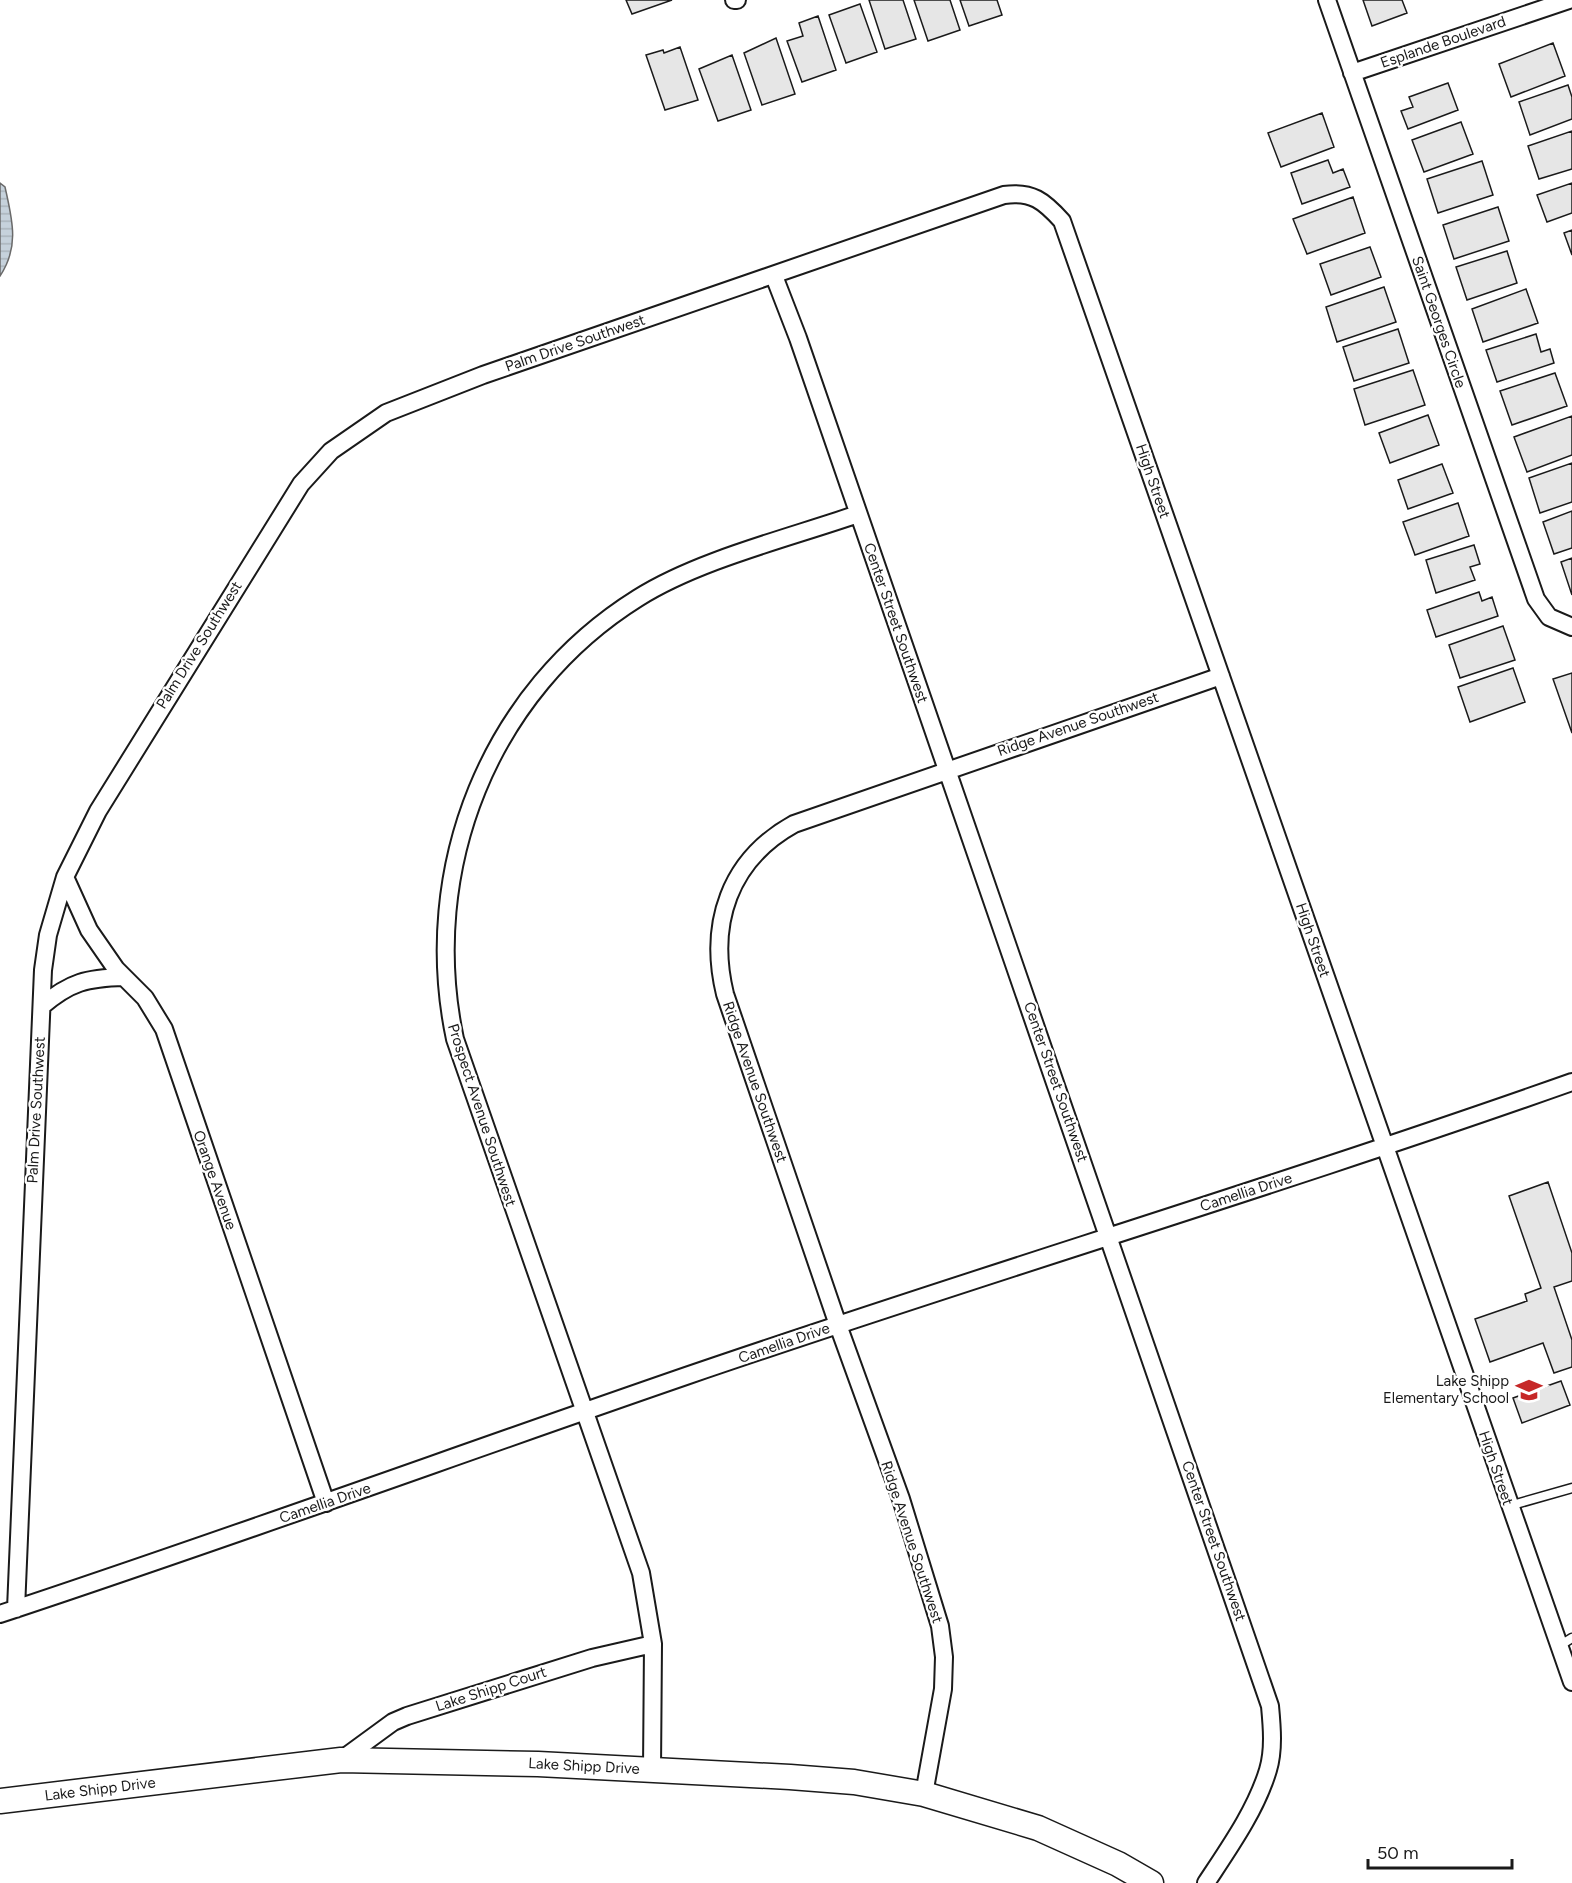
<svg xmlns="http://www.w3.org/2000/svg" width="1572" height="1883" viewBox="0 0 1572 1883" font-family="Figtree,sans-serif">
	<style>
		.water { fill: url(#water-rules); stroke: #6a6a6a; stroke-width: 1.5 }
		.building { fill: #e6e6e6; stroke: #1a1a1a; stroke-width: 1.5 }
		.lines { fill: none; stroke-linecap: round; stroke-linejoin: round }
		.lane-casing { stroke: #1a1a1a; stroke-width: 11 }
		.street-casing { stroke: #1a1a1a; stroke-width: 20 }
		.secondary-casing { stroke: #1a1a1a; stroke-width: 27 }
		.lane { stroke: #fff; stroke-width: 8 }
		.street { stroke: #fff; stroke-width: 16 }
		.secondary { stroke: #fff; stroke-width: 24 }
		.labels { text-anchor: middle; stroke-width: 4.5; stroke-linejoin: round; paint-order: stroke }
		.street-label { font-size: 15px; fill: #1a1a1a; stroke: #fff }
		.poi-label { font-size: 15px; fill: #1a1a1a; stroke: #fff; text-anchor: end }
	</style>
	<defs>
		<pattern id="water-rules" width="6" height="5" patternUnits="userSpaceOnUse" patternTransform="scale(1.5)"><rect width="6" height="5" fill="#c6d2dc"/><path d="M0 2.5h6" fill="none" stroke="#aab4bc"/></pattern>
	</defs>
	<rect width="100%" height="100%" fill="#fff"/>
	<!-- water -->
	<path class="water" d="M0,183L5,187C12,219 20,246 0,276Z"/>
	<!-- building -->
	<path class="building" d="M626,0H672L632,14Z
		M869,0H903L916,39L885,49Z
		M914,0H950L960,30L928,41Z
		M960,0H997L1002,15L969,26Z
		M1363,0H1402L1407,13L1372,26Z
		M860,4L877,52L846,63L829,15Z
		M818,16L836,70L802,82L787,41L803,36L799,23Z
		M776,38L795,94L762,105L744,53Z
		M1553,43L1565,76L1511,97L1499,64Z
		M680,47L698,100L665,110L646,55L663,50L664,53Z
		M732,55L751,110L718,121L699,69Z
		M1448,83L1458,110L1408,129L1401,111L1413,107L1409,97Z
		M1568,85L1572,97V119L1530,135L1519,102Z
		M1322,113L1334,147L1281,167L1268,133Z
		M1461,122L1473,154L1424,172L1412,140Z
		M1572,131V169L1539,179L1528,146Z
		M1328,160L1333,173L1343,169L1350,187L1302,204L1291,173Z
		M1482,161L1493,195L1438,213L1427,179Z
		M1572,183V213L1547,222L1537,195Z
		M1353,197L1365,233L1307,254L1293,219Z
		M1498,207L1509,241L1454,259L1443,225Z
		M1572,230V255L1564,233Z
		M1370,247L1381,277L1331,295L1320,264Z
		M1507,251L1517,283L1467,300L1456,267Z
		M1384,287L1396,322L1337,342L1326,307Z
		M1526,289L1538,323L1483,342L1472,309Z
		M1398,329L1409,363L1354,381L1343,347Z
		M1536,334L1541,352L1550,349L1554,363L1497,382L1486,350Z
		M1413,370L1425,405L1365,425L1354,389Z
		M1555,373L1567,406L1512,425L1500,391Z
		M1428,415L1439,445L1390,463L1379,433Z
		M1572,416V455L1527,472L1514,437Z
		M1572,463V502L1540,513L1529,478Z
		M1442,464L1453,493L1408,509L1398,480Z
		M1458,503L1469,536L1415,555L1403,522Z
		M1572,511V548L1554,554L1543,522Z
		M1474,545L1480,564L1470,567L1475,580L1436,593L1426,560Z
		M1572,558V595L1561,562Z
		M1479,592L1482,601L1492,597L1498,616L1436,637L1427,610Z
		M1503,626L1515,660L1460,678L1449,645Z
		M1513,668L1525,702L1470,722L1458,687Z
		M1572,673V733L1553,679Z
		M1548,1182L1572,1253V1281L1554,1287L1572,1340V1367L1554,1373L1543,1343L1490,1362L1475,1319L1527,1301L1525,1294L1541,1288L1509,1196Z
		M1561,1381L1570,1405L1522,1423L1513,1398Z"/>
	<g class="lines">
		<!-- lane casing -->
		<g class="lane-casing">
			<path id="lane" d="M1509,1506L1572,1488
				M1559,1646L1572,1638"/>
		</g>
		<!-- street casing -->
		<g class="street-casing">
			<path id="street" d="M734,0H737
				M1327,0L1536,599L1549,617L1572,627
				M1352,73L1569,0
				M774,276L798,338L1270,1706C1272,1727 1274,1750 1268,1770C1256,1810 1229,1848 1206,1883
				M65,877L89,930L116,969L145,998L164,1029L326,1503
				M42,1006C70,982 87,978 124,977
				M16,1609L43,970L48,935L65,877L98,811L301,484L331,451L386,413L483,375L1004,195C1032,191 1044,201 1062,221L1572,1682
				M0,1614C230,1538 457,1455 686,1376C980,1275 1278,1186 1572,1082
				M341,1760L393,1722L407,1716L592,1658L653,1644
				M652,1769L653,1644L641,1573L455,1039C419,869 489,691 638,598C698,560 789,538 858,514
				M924,1794L943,1689L944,1657L940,1626L901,1499L838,1325L725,994C708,924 729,860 794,824L1221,676"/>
		</g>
		<!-- secondary casing -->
		<g class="secondary-casing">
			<path id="secondary" d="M0,1801L341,1760L538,1764L790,1777L854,1782L924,1794L1038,1828L1118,1864L1151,1883"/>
		</g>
		<!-- lane -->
		<use href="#lane" class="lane"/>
		<!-- street -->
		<use href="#street" class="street"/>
		<!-- secondary -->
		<use href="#secondary" class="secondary"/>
	</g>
	<!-- icons -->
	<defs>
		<g id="school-bare" transform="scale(2.07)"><path d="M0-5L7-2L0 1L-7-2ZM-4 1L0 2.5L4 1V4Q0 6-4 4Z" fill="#c62828" stroke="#fff" stroke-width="2.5" paint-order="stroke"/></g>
	</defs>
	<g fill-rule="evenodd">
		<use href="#school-bare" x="1529" y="1390"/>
	</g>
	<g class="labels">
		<!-- street labels -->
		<g class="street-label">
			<text transform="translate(1443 42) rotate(-19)" y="5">Esplande Boulevard</text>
			<text transform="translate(1439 322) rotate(71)" y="5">Saint Georges Circle</text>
			<text transform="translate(575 343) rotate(-19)" y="5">Palm Drive Southwest</text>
			<text transform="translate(1153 481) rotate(71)" y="5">High Street</text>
			<text transform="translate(896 623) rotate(71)" y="5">Center Street Southwest</text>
			<text transform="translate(199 645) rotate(-58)" y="5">Palm Drive Southwest</text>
			<text transform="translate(1078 724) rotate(-19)" y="5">Ridge Avenue Southwest</text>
			<text transform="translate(1313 940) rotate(71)" y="5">High Street</text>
			<text transform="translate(755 1082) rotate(71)" y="5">Ridge Avenue Southwest</text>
			<text transform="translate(1056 1082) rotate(71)" y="5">Center Street Southwest</text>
			<text transform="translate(36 1110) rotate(-87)" y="5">Palm Drive Southwest</text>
			<text transform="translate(482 1115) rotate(72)" y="5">Prospect Avenue Southwest</text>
			<text transform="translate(215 1180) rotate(71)" y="5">Orange Avenue</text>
			<text transform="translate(1246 1192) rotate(-18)" y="5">Camellia Drive</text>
			<text transform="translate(784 1343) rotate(-19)" y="5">Camellia Drive</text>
			<text transform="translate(1496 1468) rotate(71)" y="5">High Street</text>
			<text transform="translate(325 1503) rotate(-19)" y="5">Camellia Drive</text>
			<text transform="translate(1214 1541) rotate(71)" y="5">Center Street Southwest</text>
			<text transform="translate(912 1542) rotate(72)" y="5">Ridge Avenue Southwest</text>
			<text transform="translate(491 1689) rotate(-18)" y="5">Lake Shipp Court</text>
			<text transform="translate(584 1766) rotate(3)" y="5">Lake Shipp Drive</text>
			<text transform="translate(100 1789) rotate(-7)" y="5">Lake Shipp Drive</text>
		</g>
		<!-- poi labels -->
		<g class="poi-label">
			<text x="1509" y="1386">Lake Shipp<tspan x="1509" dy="17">Elementary School</tspan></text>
		</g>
	</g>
	<!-- scale -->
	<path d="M1368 1859v9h144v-9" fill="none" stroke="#1a1a1a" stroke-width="3"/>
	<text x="1377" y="1859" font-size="18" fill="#1a1a1a" stroke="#ffffff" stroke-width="4.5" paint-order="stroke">50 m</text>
</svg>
